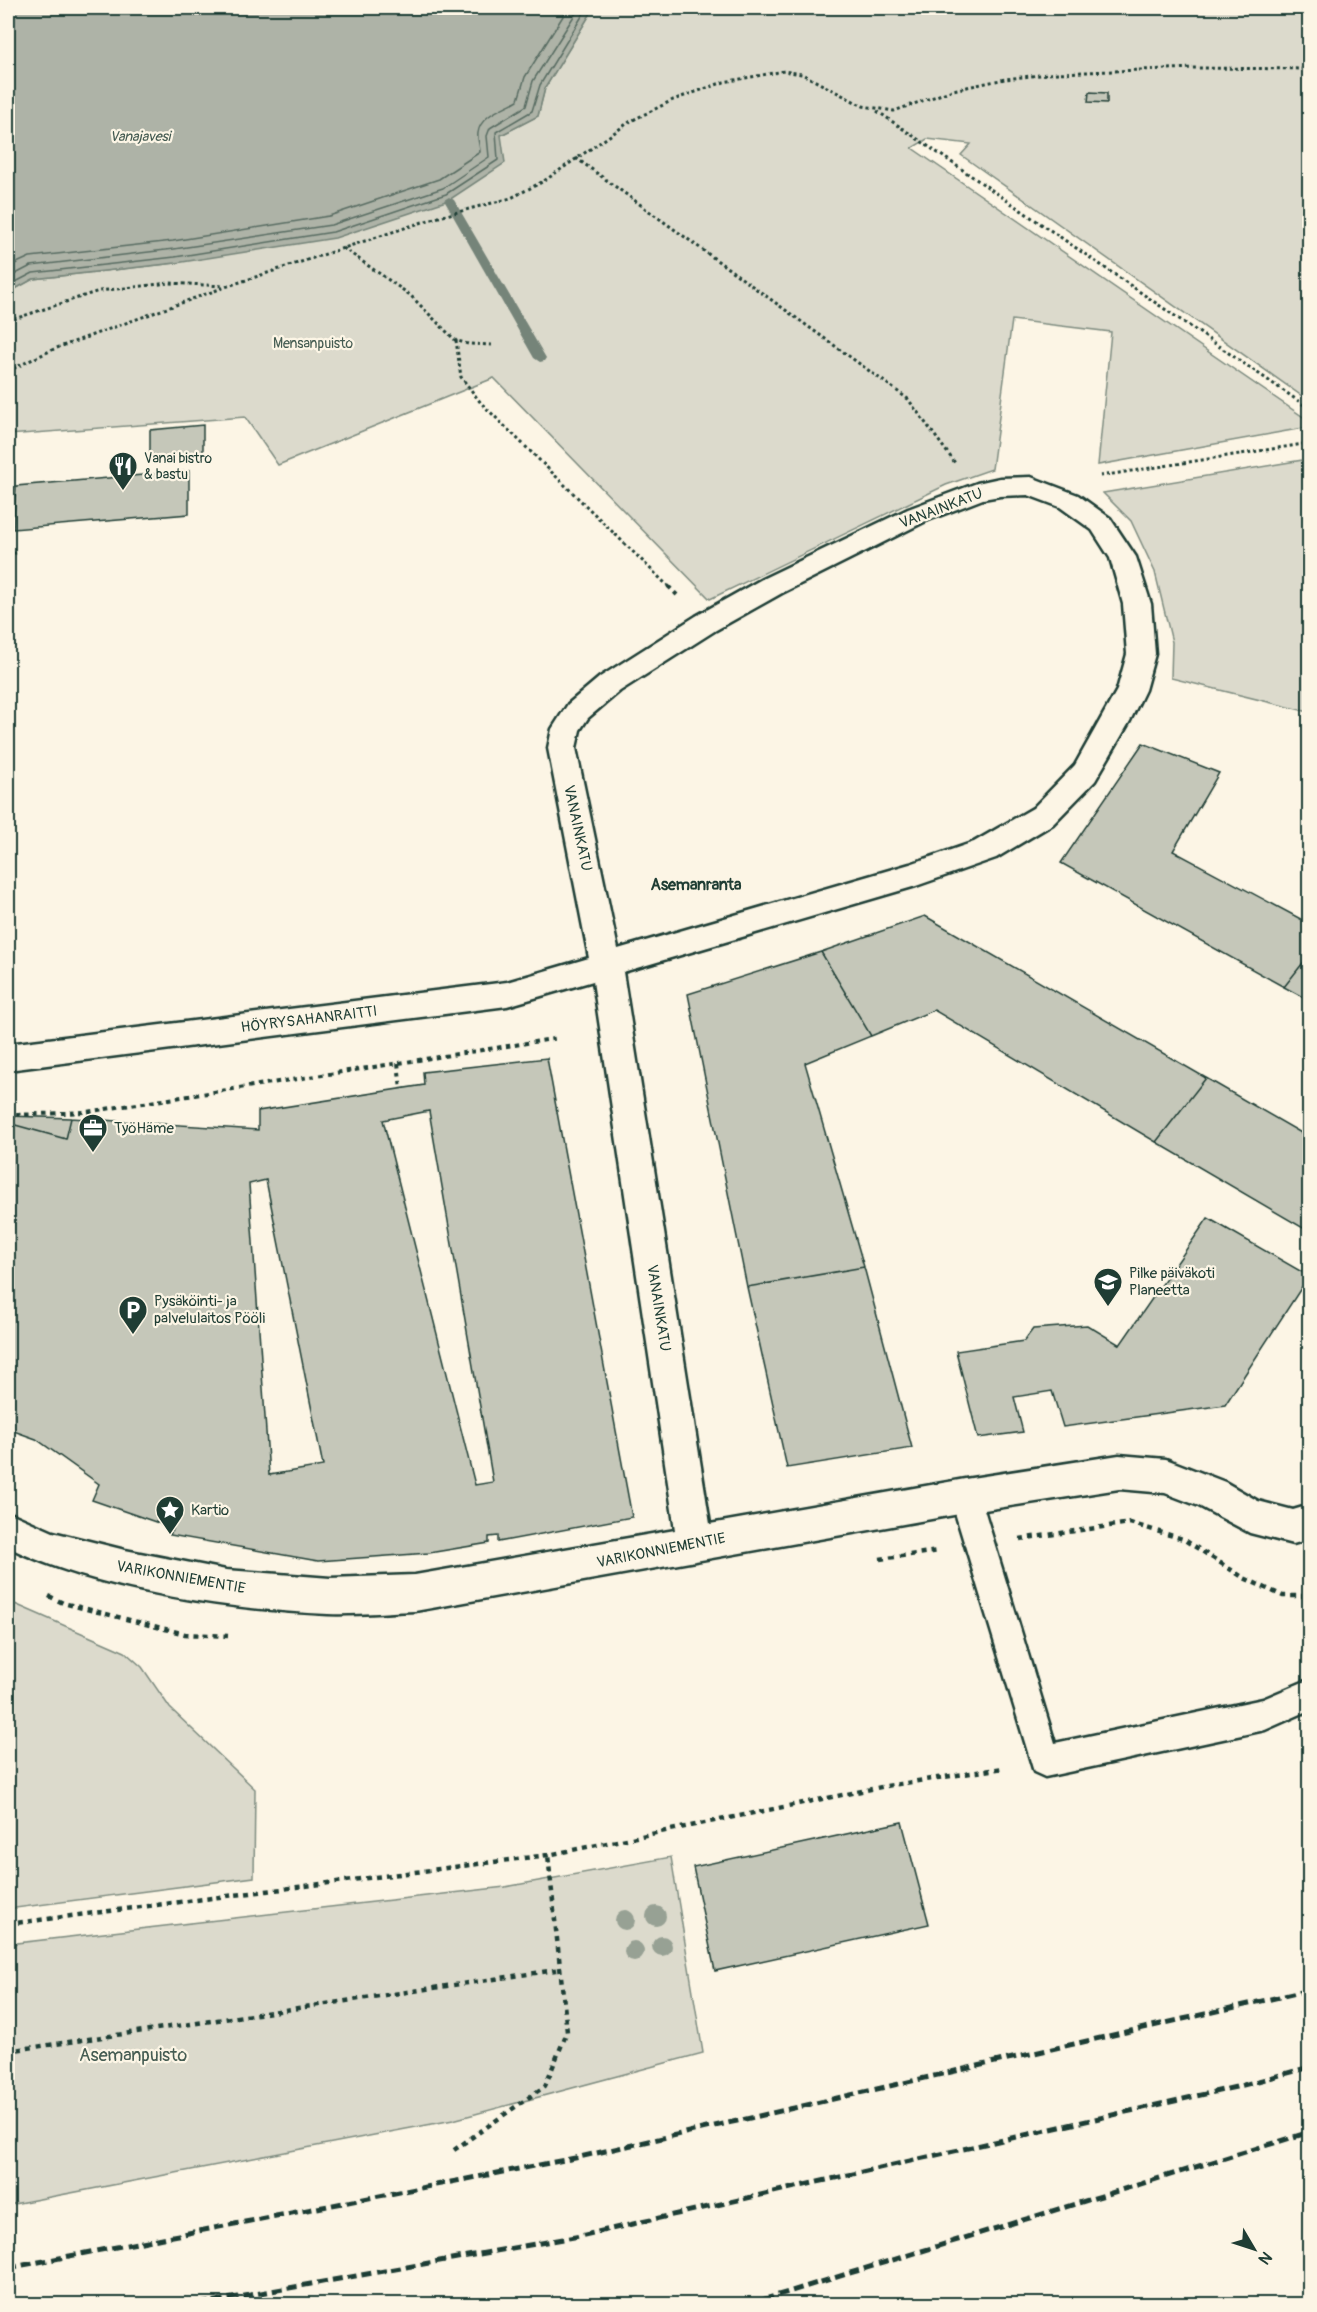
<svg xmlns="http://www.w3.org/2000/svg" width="1317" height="2312" viewBox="0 0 1317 2312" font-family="Pangolin,sans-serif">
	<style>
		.green { fill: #dcdacc; stroke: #7e8c80; stroke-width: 1.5 }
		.water { fill: #aeb3a7; stroke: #758479; stroke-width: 1.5 }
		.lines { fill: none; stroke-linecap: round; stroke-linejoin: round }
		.shore { stroke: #586c62; stroke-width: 1.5 }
		.stream { fill: #758479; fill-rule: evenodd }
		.building { fill: #c5c7b9; stroke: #1f3d34; stroke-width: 1.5; fill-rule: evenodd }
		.service-casing { stroke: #1f3d34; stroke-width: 5 }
		.minor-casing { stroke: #1f3d34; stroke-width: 5 }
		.path-far2 { stroke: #1f3d34; stroke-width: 3; stroke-dasharray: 3 3; stroke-linecap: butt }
		.path-far1 { stroke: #1f3d34; stroke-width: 4; stroke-dasharray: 4.5 4.5; stroke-linecap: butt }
		.path { stroke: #1f3d34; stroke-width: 4.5; stroke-dasharray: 5 5; stroke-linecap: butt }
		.service { fill: #fcf5e5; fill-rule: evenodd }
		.minor { fill: #fcf5e5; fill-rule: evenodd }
		.rail { stroke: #1f3d34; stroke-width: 5; stroke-dasharray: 10 5; stroke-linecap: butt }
		.tree { fill: #97a194 }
		.labels { text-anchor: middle; stroke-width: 4.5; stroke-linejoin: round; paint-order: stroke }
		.far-water-label { font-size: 14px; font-style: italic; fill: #435a51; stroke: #fcf5e5 }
		.far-park-label { font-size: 14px; fill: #455c52; stroke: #fcf5e5 }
		.far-poi-label { font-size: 14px; fill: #1f3d34; stroke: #fcf5e5; text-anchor: start }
		.street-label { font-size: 15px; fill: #1f3d34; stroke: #fcf5e5 }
		.poi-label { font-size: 15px; fill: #1f3d34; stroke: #fcf5e5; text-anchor: start }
		.neighbourhood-label { font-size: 16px; font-weight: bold; fill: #1f3d34; stroke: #fcf5e5 }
		.near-park-label { font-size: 18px; fill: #455c52; stroke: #fcf5e5 }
	</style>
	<rect width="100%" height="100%" fill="#fcf5e5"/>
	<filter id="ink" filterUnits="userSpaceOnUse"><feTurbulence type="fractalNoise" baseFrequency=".0167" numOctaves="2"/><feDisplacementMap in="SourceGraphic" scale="12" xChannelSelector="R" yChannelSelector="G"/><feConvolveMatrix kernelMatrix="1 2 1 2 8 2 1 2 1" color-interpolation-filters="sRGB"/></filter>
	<g filter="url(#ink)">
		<!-- green -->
		<path class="green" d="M594,8H1309V401L961,155L971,144L927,139L912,148L1309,421V427L1098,465L1111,332L1012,320L992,469L946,485L710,599L494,378L278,465L245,417L8,435V293L33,279L176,263L501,135L538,116L545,88Z
			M1309,459V712L1171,678L1172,642L1155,572L1131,521L1103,493Z
			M8,1601L125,1652L142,1667L170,1708L255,1789L254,1877L8,1909Z
			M671,1857L703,2053L453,2120L8,2205V1944L505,1887Z"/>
		<!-- water -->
		<path class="water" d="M8,8H594L545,88L538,116L501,135L505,163L449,200L335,238L176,263L33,279L8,293Z"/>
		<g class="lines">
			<!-- shore -->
			<path class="shore" d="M8,267L30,257L173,241L329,216L439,179L480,152C480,146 477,139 478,133C480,115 505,108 518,100L525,77L568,8
				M8,278L31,266L174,249L331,225L443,188L489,157L487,136L490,128L526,106L533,81L579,8
				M8,286L33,273L175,257L333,232L446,194L498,160L496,132L532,111L540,85L587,8"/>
			<!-- stream -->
			<path class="stream" d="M449,197L454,200L546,358L544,361L540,362L534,358L444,200Z"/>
		</g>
		<!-- building -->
		<path class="building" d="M1089,92L1107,93V103L1088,102Z
			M203,425V456L150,461V430Z
			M189,471V514L13,529L16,486Z
			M1143,743L1219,773L1173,851L1310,924V954L1284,987L1061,863Z
			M925,916L1206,1078L1156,1142L934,1010L871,1036L821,952Z
			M821,952L871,1036L805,1063L864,1267L747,1287L688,994Z
			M1310,954V1001L1284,987Z
			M547,1058L632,1517L498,1542V1536L489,1537V1543L429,1553L318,1561L170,1535L173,1528L92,1500L99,1484L36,1439L8,1429V1123L66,1139L71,1118L258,1130V1111L424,1085L423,1072ZM429,1111L493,1482L475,1485L383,1120ZM266,1180L323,1466L269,1475L249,1184Z
			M1206,1078L1310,1138V1232L1156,1142Z
			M8,1116L71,1118L66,1139L8,1123Z
			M1208,1218L1309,1276L1225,1405L1063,1427L1052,1391L1014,1397L1023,1432L978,1438L956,1351L1024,1341L1033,1329L1087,1325L1120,1345Z
			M864,1267L912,1448L787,1468L747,1287Z
			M902,1822L929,1924L715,1971L693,1867Z"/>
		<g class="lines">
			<!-- service casing -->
			<g class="service-casing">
				<path id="service" d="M965,1482L976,1486L980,1496L1055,1743L1263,1699L1310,1679V1710L1265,1730L1045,1777L1034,1772L950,1496L954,1486Z"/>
			</g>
			<!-- minor casing -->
			<g class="minor-casing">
				<path id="minor" d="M1031,477L1078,495L1110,518L1136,557L1151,604L1155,654L1145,690L1130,721L1095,781L1053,824L996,858L916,886L623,972L710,1524L965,1479L1119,1455L1166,1459L1225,1482L1258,1501L1293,1510L1310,1505V1539L1293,1544L1250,1533L1199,1506L1165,1493L1119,1489L965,1513L415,1611C386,1612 357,1615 328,1614C228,1609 98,1591 8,1547V1512L53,1532L125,1550L226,1570L330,1578L415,1575L675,1530L593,981L507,1006L8,1070V1044L507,982L589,958L548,748L552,729L568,704L600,677L696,616L762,579L908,509L977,483L1000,478ZM1028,495L1060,507L1092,530L1110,558L1123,604L1127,654L1117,690L1075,765L1033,808L974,842L910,864L618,949L576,748L580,730L588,718L620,691L716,630L782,593L926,521L983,499L1000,496Z"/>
			</g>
			<!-- path-far2 -->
			<path class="path-far2" d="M877,111L1310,409
				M576,158L908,399L955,463
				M343,248L410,295L455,340L468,344L492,345
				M8,321L99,291L169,283L224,286
				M456,340L461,377L481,403L670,588
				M8,371L54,349L228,286L435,218L511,198L544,181L631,121L673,100L724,82L784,71L802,74L863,106L894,111L953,90L1005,79L1057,73L1196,68L1310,69
				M1100,476L1310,443
				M8,554L16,553"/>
			<!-- path-far1 -->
			<path class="path-far1" d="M668,586L677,595
				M398,1063L401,1089
				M8,1111L16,1115L86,1112L559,1038"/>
			<!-- path -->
			<path class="path" d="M1020,1539L1130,1523L1183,1539L1244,1578L1283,1596H1310
				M880,1559L938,1551
				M49,1596L63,1603L185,1634L228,1636
				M8,1924L548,1855L886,1786L1003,1768
				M8,2051L562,1969
				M454,2150L545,2086L567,2032L548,1855"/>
			<!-- service -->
			<use href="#service" class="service"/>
			<!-- minor -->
			<use href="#minor" class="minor"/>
			<!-- rail -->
			<path class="rail" d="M8,2268L575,2158L1310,1990
				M199,2304L580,2236L1236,2087L1310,2067
				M749,2304L1310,2132"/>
		</g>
		<!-- trees -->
		<g class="tree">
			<circle cx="656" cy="1916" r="10"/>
			<circle cx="625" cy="1920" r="10"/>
			<circle cx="662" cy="1946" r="10"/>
			<circle cx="634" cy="1951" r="10"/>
		</g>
	</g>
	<!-- icons -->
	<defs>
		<g id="restaurant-pin" transform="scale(1.5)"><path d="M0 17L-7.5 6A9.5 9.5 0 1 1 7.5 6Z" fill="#1f3d34" stroke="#fcf5e5"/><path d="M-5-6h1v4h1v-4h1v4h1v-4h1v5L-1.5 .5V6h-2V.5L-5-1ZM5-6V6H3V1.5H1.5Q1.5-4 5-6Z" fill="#fff"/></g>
		<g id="office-pin" transform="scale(1.5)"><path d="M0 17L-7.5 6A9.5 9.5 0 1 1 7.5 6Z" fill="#1f3d34" stroke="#fcf5e5"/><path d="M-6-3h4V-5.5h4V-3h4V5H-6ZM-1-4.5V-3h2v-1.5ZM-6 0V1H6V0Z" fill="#fff"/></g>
		<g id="school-pin" transform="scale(1.5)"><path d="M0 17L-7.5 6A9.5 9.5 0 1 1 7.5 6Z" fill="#1f3d34" stroke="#fcf5e5"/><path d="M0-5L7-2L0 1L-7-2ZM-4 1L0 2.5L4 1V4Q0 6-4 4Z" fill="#fff"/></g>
		<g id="parking-pin" transform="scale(1.5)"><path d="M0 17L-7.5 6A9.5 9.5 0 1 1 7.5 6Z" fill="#1f3d34" stroke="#fcf5e5"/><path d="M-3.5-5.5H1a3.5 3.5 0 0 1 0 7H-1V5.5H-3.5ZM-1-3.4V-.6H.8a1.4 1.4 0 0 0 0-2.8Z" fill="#fff"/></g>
		<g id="sight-pin" transform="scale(1.5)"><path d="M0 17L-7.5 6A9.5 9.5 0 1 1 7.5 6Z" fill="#1f3d34" stroke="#fcf5e5"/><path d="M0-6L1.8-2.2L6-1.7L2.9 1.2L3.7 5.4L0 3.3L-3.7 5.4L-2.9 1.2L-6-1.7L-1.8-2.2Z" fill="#fff"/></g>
	</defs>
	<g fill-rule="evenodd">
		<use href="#restaurant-pin" x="123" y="466"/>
		<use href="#office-pin" x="93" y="1128"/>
		<use href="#school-pin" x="1108" y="1282"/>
		<use href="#parking-pin" x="133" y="1310"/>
		<use href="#sight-pin" x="170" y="1510"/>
	</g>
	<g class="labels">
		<!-- far-water labels -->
		<g class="far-water-label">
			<text x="140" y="141">Vanajavesi</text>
		</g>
		<!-- far-park labels -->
		<g class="far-park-label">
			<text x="313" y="348">Mensanpuisto</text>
		</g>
		<!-- far-poi labels -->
		<g class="far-poi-label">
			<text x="144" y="463">Vanai bistro<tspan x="144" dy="16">&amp; bastu</tspan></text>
		</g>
		<!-- street labels -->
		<g class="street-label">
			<text transform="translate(941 508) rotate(-21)" y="5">VANAINKATU</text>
			<text transform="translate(578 828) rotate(78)" y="5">VANAINKATU</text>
			<text transform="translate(309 1019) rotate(-7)" y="5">HÖYRYSAHANRAITTI</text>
			<text transform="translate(659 1308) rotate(81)" y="5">VANAINKATU</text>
			<text transform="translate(661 1550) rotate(-11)" y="5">VARIKONNIEMENTIE</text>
			<text transform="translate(181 1577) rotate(10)" y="5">VARIKONNIEMENTIE</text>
		</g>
		<!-- poi labels -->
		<g class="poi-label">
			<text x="114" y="1133">TyöHäme</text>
			<text x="1129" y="1278">Pilke päiväkoti<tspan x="1129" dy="17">Planeetta</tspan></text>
			<text x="154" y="1306">Pysäköinti- ja<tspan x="154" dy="17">palvelulaitos Pööli</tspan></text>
			<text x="191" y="1515">Kartio</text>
		</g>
		<!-- neighbourhood labels -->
		<g class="neighbourhood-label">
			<text x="696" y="890">Asemanranta</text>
		</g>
		<!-- near-park labels -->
		<g class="near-park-label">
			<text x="133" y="2061">Asemanpuisto</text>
		</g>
	</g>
	<!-- margin -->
	<rect width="1317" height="2312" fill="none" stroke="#fcf5e5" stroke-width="30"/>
	<rect x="15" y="15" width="1287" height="2282" fill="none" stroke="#1f3d34" stroke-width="2" filter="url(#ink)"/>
	<!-- north arrow -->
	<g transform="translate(1254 2249) rotate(129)" stroke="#fcf5e5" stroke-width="4.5" paint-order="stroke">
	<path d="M0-4.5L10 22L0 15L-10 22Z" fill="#1f3d34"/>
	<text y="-9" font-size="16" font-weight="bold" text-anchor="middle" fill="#1f3d34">N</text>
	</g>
</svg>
